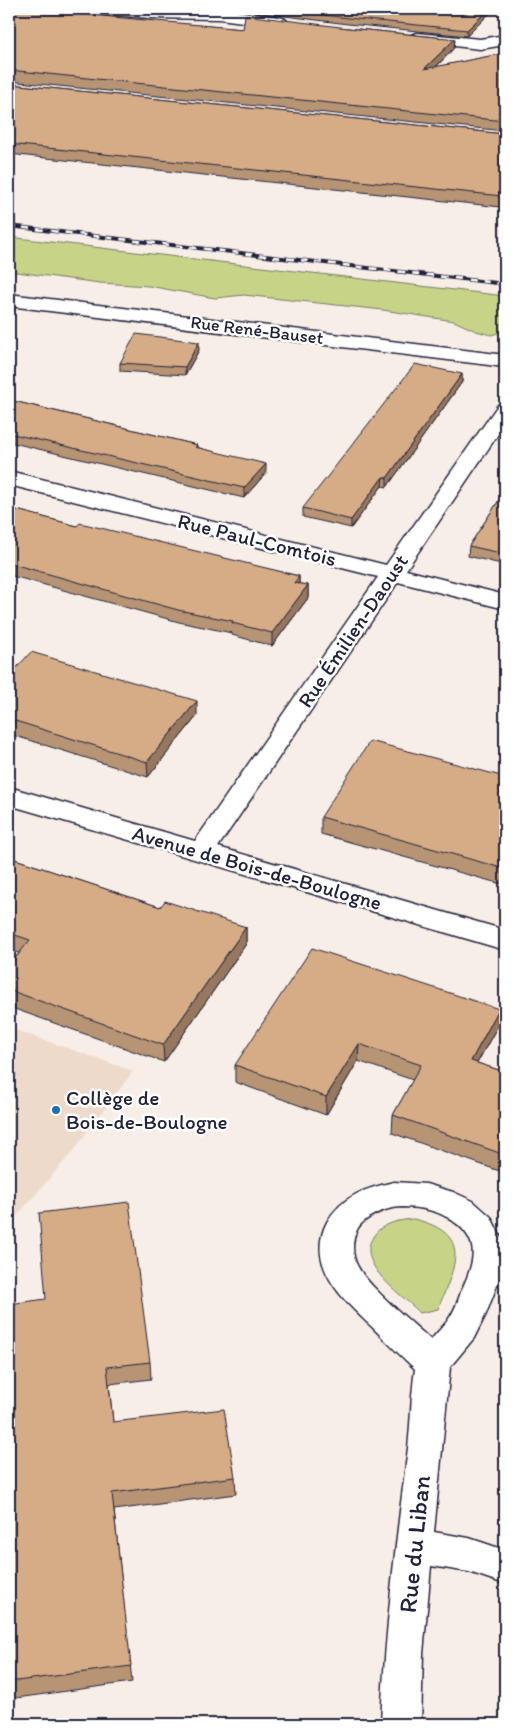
<svg xmlns="http://www.w3.org/2000/svg" width="514" height="1733" viewBox="0 0 514 1733" font-family="Itim,sans-serif">
	<style>
		.built { fill: #eddaca }
		.green { fill: #c7d488; stroke: #747b62 }
		.lines { fill: none; stroke-linecap: round; stroke-linejoin: round }
		.minor-casing { stroke: #22223b; stroke-width: 3 }
		.minor { fill: #fff; fill-rule: evenodd }
		.rail-casing { stroke: #22223b; stroke-width: 4 }
		.rail { stroke: #fff; stroke-width: 2.5; stroke-dasharray: 7; stroke-linecap: butt }
		.wall { fill: #b79473; stroke: #22223b }
		.shaded-wall { fill: #95785e; stroke: #22223b }
		.building { fill: #d5ac86; stroke: #22223b }
		.poi-dot { fill: #1f6fb2; stroke: #fff; stroke-width: 2 }
		.labels { text-anchor: middle; stroke-width: 5; stroke-linejoin: round; paint-order: stroke }
		.far-street-label { font-size: 18px; fill: #22223b; stroke: #fff }
		.street-label { font-size: 21px; fill: #22223b; stroke: #fff }
		.poi-label { font-size: 21px; fill: #22223b; stroke: #fff; text-anchor: start }
		.near-street-label { font-size: 25px; fill: #22223b; stroke: #fff }
	</style>
	<rect width="100%" height="100%" fill="#f7eee7"/>
	<filter id="ink" filterUnits="userSpaceOnUse"><feTurbulence type="fractalNoise" baseFrequency=".02" numOctaves="2"/><feDisplacementMap in="SourceGraphic" scale="10" xChannelSelector="R" yChannelSelector="G"/><feConvolveMatrix kernelMatrix="1 2 1 2 8 2 1 2 1" color-interpolation-filters="sRGB"/></filter>
	<g filter="url(#ink)">
		<!-- built -->
		<path class="built" d="M9,1028L133,1071L74,1150L9,1225Z"/>
		<!-- green -->
		<path class="green" d="M9,237L505,296V331L491,335L476,331L454,321L383,310L244,295L215,298L149,286L100,283L9,271Z
			M414,1219C474,1234 455,1265 438,1309L420,1313C402,1294 355,1265 373,1237C381,1223 400,1220 414,1219Z"/>
		<g class="lines">
			<!-- minor casing -->
			<g class="minor-casing">
				<path id="minor" d="M93,9H220L280,17L285,19L288,22L285,25L280,27L220,19L150,18L101,14L96,12Z
					M417,33L480,39L505,35V45L480,49L411,41L409,38L411,35Z
					M9,294L505,355V367L9,306Z
					M505,403V424L406,570L505,595V609L398,582L218,847L505,930V950L9,805V787L195,841L378,577L9,485V471L386,565L498,405Z
					M394,1182L426,1184L453,1192L473,1201L491,1217L505,1246L504,1267L486,1314L474,1338L450,1367L434,1532L469,1538L505,1550V1584L469,1572L431,1566L423,1654L421,1724H381C385,1631 396,1540 408,1448C411,1422 411,1395 415,1369C400,1355 386,1341 371,1326C343,1300 305,1264 327,1222C342,1196 366,1188 394,1182ZM402,1207C420,1207 438,1210 453,1221C483,1242 473,1264 461,1292C458,1301 454,1312 448,1320C443,1327 436,1333 431,1340C412,1322 369,1288 358,1267C351,1255 351,1235 361,1224C373,1213 386,1208 402,1207Z"/>
			</g>
			<!-- minor -->
			<use href="#minor" class="minor"/>
			<!-- rail casing -->
			<g class="rail-casing">
				<path id="rail" d="M9,226L505,284"/>
			</g>
			<!-- rail -->
			<use href="#rail" class="rail"/>
		</g>
		<!-- wall -->
		<path class="wall" d="M9,9L243,29L348,28L455,39L454,48L436,67L505,53V131L9,81Z
			M246,9H494L467,36L348,24L246,11Z
			M9,84L505,134V205H501V207L9,154Z
			M199,350L185,375L120,371V363Z
			M462,374V382L387,487L382,486L351,528L303,517V508Z
			M9,400L197,445V447L266,473L244,498L9,442Z
			M505,491V565L468,556L469,546Z
			M9,508L77,526L299,576V584L308,585V598L272,646L232,635V633L179,622L9,575Z
			M9,676L197,716L148,777L9,734Z
			M505,777V885L321,834V817Z
			M9,857L160,907L246,927V944L164,1062L9,1007V966L19,953L9,950Z
			M499,1009L497,1027L477,1063L505,1072V1173L392,1133L393,1115L413,1080L358,1061L326,1115L235,1082V1065Z
			M9,1304L150,1362L151,1379L109,1384L113,1422L235,1477L236,1494L114,1510L132,1682L9,1699Z"/>
		<!-- shaded-wall -->
		<path class="shaded-wall" d="M489,9H494L467,36V30Z
			M455,39L454,48L424,79V69Z
			M199,342V350L185,375V367Z
			M462,374V382L387,487V478Z
			M266,464V473L244,498V488Z
			M383,477L382,486L351,528V520Z
			M299,576V588L294,583Z
			M308,585V598L272,646V633Z
			M197,701V716L148,777L147,762Z
			M246,927V944L164,1062L163,1045Z
			M499,1009L497,1027L469,1078L471,1061Z
			M359,1044L358,1061L326,1115V1097Z"/>
		<!-- building -->
		<path class="building" d="M9,9H26L243,29L245,15L348,28L455,39L424,69L505,53V121L9,70Z
			M276,9H489L467,30L348,18Z
			M9,84L505,134V195H502V196L9,144Z
			M136,334L199,342L185,367L120,363Z
			M415,364L462,374L387,478L383,477L351,520L303,508Z
			M9,400L197,445L195,447L266,464L244,488L9,433Z
			M505,491V554L469,546L503,494Z
			M9,508L77,526L80,523L299,576L294,583L308,585L272,633L232,623L233,621L178,610L9,563Z
			M31,652L197,701L147,762L9,719V676Z
			M370,741L505,777V869L321,817Z
			M9,857L160,907L165,901L246,927L163,1045L9,990V966L30,940L9,933Z
			M312,948L499,1009L471,1061L505,1072V1155L393,1115L421,1065L359,1044L326,1097L235,1065Z
			M129,1202L150,1362L107,1367L113,1422L224,1409L235,1477L112,1493L131,1666L9,1682V1304L46,1299L39,1213Z"/>
	</g>
	<!-- markers -->
	<circle class="poi-dot" cx="56" cy="1110" r="5"/>
	<g class="labels">
		<!-- far-street labels -->
		<g class="far-street-label">
			<text transform="translate(257 330) rotate(7)" y="6">Rue René-Bauset</text>
		</g>
		<!-- street labels -->
		<g class="street-label">
			<text transform="translate(257 540) rotate(14)" y="7">Rue Paul-Comtois</text>
			<text transform="translate(353 631) rotate(-56)" y="7">Rue Émilien-Daoust</text>
			<text transform="translate(257 868) rotate(16)" y="7">Avenue de Bois-de-Boulogne</text>
		</g>
		<!-- poi labels -->
		<g class="poi-label">
			<text x="66" y="1105">Collège de<tspan x="66" dy="24">Bois-de-Boulogne</tspan></text>
		</g>
		<!-- near-street labels -->
		<g class="near-street-label">
			<text transform="translate(414 1544) rotate(-84)" y="9">Rue du Liban</text>
		</g>
	</g>
	<!-- margin -->
	<rect width="514" height="1733" fill="none" stroke="#fff" stroke-width="30"/>
	<rect x="15" y="15" width="484" height="1703" fill="none" stroke="#22223b" stroke-width="2" filter="url(#ink)"/>
</svg>
